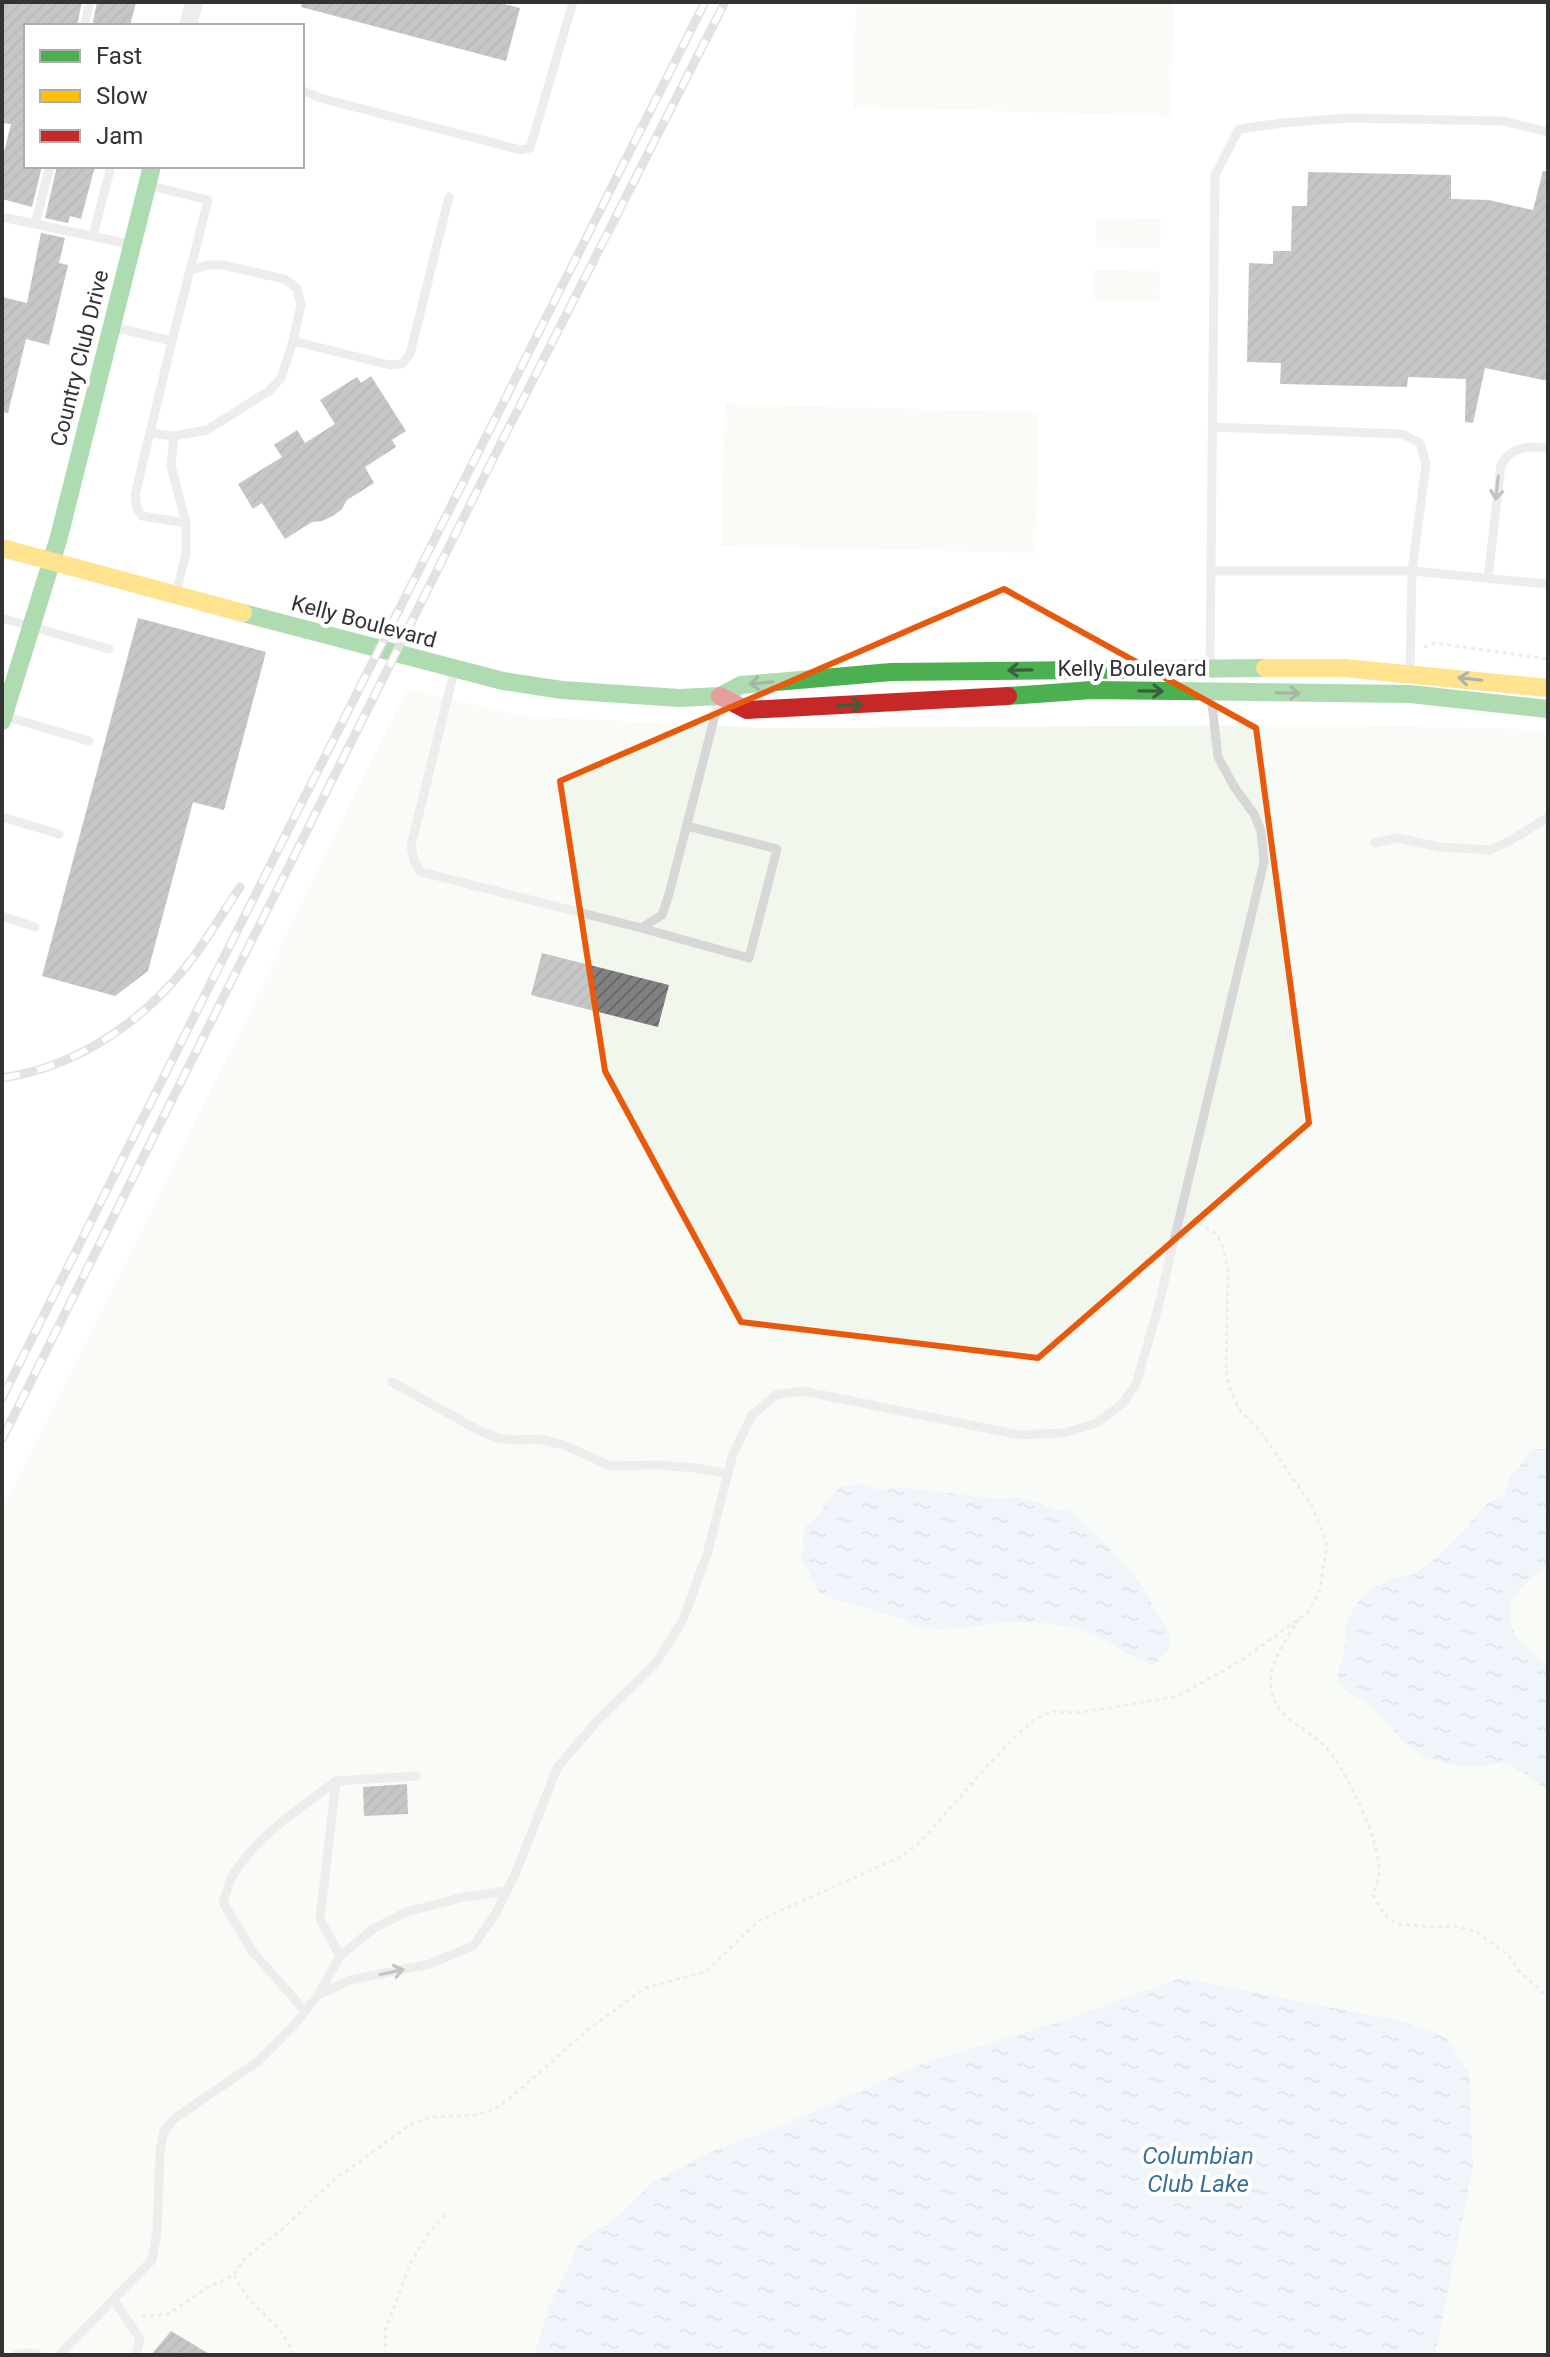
<svg xmlns="http://www.w3.org/2000/svg" width="1550" height="2357" viewBox="0 0 1550 2357" font-family="Roboto,sans-serif">
	<style>
		.green { fill: #f2f7ee }
		.water { fill: url(#water-ripples) }
		.building { fill: url(#building-hatch) }
		.lines { fill: none; stroke-linecap: round; stroke-linejoin: round }
		.path { stroke: #d7d7d7; stroke-width: 3; stroke-dasharray: 4 4; stroke-linecap: butt }
		.lane { stroke: #d7d7d7; stroke-width: 9 }
		.street { stroke: #d7d7d7; stroke-width: 18 }
		.fast { stroke: #4caf50; stroke-width: 18 }
		.slow { stroke: #ffc107; stroke-width: 18 }
		.jam { stroke: #c62828; stroke-width: 18 }
		.rail-casing { stroke: #bebebe; stroke-width: 9 }
		.rail { stroke: #fff; stroke-width: 6; stroke-dasharray: 18; stroke-linecap: butt }
		.oneway { stroke: #7d7d7d }
		.oneway2 { stroke: #3c5e3d }
		.marked { fill: none; stroke: #e8590c; stroke-width: 6; stroke-linejoin: round }
		.labels { text-anchor: middle; stroke-width: 8; stroke-linejoin: round; paint-order: stroke }
		.street-label { font-size: 22px; fill: #333; stroke: #fff }
		.water-label { font-size: 24px; font-style: italic; fill: #38709d; stroke: #fff }
	</style>
	<defs>
		<pattern id="water-ripples" width="26" height="14" patternUnits="userSpaceOnUse" patternTransform="scale(2)"><rect width="26" height="14" fill="#dbe9f4"/><path d="M2 4q2-2 4 0t4 0M15 11q2-2 4 0t4 0" fill="none" stroke="#bcc8d2"/></pattern>
		<pattern id="building-hatch" width="6" height="6" patternUnits="userSpaceOnUse" patternTransform="scale(2)"><rect width="6" height="6" fill="#818181"/><path d="M-1 1l2-2M0 6l6-6M5 7l2-2" fill="none" stroke="#6a6a6a"/></pattern>
	</defs>
	<rect width="100%" height="100%" fill="#fff"/>
	<!-- green -->
	<path class="green" d="M856,2H1174L1170,116L853,107Z
		M1096,217L1161,218L1160,248L1096,247Z
		M1095,270L1160,271L1159,301L1095,300Z
		M725,404L1039,412L1035,553L721,546Z
		M407,688L521,716L765,728L1344,725L1522,729L1548,733V2355H2V1511L131,1254Z"/>
	<!-- water -->
	<path class="water" d="M1532,1449H1548V1568C1533,1573 1534,1576 1523,1586C1493,1615 1518,1646 1546,1663L1548,1670V1791C1537,1782 1520,1769 1507,1765C1497,1761 1487,1766 1477,1767C1459,1767 1440,1763 1424,1756C1402,1746 1388,1722 1371,1706C1360,1696 1339,1694 1338,1675C1338,1667 1343,1659 1344,1651C1346,1643 1345,1635 1346,1627C1352,1604 1368,1588 1389,1579C1397,1576 1406,1577 1413,1574C1427,1567 1453,1543 1464,1531C1477,1516 1483,1501 1504,1496L1510,1476L1516,1471Z
		M861,1484L878,1490L897,1487L998,1499L1018,1498L1039,1503L1056,1511L1065,1510L1073,1513L1106,1544L1137,1578L1170,1635V1650L1154,1665C1125,1657 1101,1633 1070,1627C1052,1623 1031,1622 1013,1622C979,1622 936,1640 903,1619L825,1596L820,1593L802,1559L801,1553L805,1547L802,1538L806,1525C820,1516 818,1518 826,1504C830,1498 836,1494 840,1487Z
		M1180,1978L1401,2021L1446,2037L1469,2073L1473,2167L1435,2355H534L548,2310L580,2241L615,2219L652,2183L712,2151L771,2130L922,2064L1071,2018Z"/>
	<!-- building -->
	<path class="building" d="M2,2H82L77,26H26V166H42L32,207L2,199V160L11,124L2,123Z
		M97,2H136L130,26H92Z
		M302,2H496L520,8L506,61L301,7Z
		M57,166H95L81,219L70,216L68,223L45,218Z
		M1543,171L1548,172V381L1485,368L1473,423L1465,422L1466,379L1408,377L1407,387L1280,384L1281,363L1247,362L1249,263L1273,264V251H1291L1292,206H1307L1308,172L1451,175V199L1489,200L1533,210Z
		M41,233L65,238L59,263L68,265L49,345L26,339L8,413L2,412V297L27,303Z
		M371,376L406,431L392,440L396,447L365,467L374,483L347,500L342,509L333,516L322,521L312,522L285,539L262,503L253,509L238,484L282,457L274,445L297,430L305,443L335,424L320,400L357,377L361,383Z
		M138,618L266,652L224,810L193,802L148,971L115,996L42,976Z
		M542,953L669,985L658,1027L531,995Z
		M407,1784L408,1814L364,1816L363,1787Z
		M171,2331L211,2355H151Z"/>
	<g class="lines">
		<!-- path -->
		<path class="path" d="M1424,647L1435,643L1548,659
			M1299,1619C1286,1639 1265,1668 1272,1693C1278,1718 1305,1728 1323,1744C1344,1764 1381,1842 1379,1872C1379,1880 1375,1888 1373,1896L1384,1914L1396,1924L1431,1927L1455,1926L1475,1931L1508,1955L1519,1971L1548,1997
			M234,2275C239,2283 243,2291 248,2298C263,2316 288,2331 292,2355
			M142,2317L168,2314L207,2288L234,2275L246,2257L284,2228L330,2183L411,2124L431,2117L477,2115L496,2108L516,2093L590,2028L645,1988L705,1972L760,1920L900,1857L918,1844L989,1764L1019,1733L1037,1718L1054,1711L1074,1713L1102,1709L1178,1696L1242,1660L1308,1612L1319,1593L1327,1544L1312,1506L1260,1431L1241,1412L1231,1392L1226,1371L1228,1270L1223,1248L1217,1235L1201,1224L1191,1222
			M385,2355V2331L411,2262L428,2234L446,2214"/>
		<!-- lane -->
		<path class="lane" d="M84,26L90,2
			M302,90L320,98L521,150L530,148L573,2
			M2,217L129,244
			M35,224L50,166
			M93,236L111,166
			M191,270L208,265H223L284,279L297,288L301,305L293,341
			M113,327L172,341L208,200L151,186
			M172,341L135,495L137,509L142,516L186,523V554L176,593
			M1213,427L1402,434L1420,443L1426,464L1412,571L1410,673
			M150,433L174,436L207,430L269,391L281,378L293,341L390,365L402,364L410,354L449,197
			M174,436L171,466L186,523
			M1211,571H1412L1548,584
			M1488,578L1501,465C1511,446 1529,446 1548,448
			M2,618L109,649
			M1210,665L1215,175L1239,129L1282,123L1348,118L1503,121L1548,132
			M454,672L411,846L414,861L421,872L641,928L662,915L669,894L719,700
			M4,716L89,741
			M2,817L59,834
			M1375,843L1397,838L1440,847L1490,850L1510,841L1548,817
			M2,916L35,927
			M641,928L749,958L777,849L687,826
			M392,1382L478,1430L498,1438L516,1440L539,1439L564,1445L610,1466L658,1465L696,1468L728,1474
			M340,1956L320,1919L336,1781L417,1776
			M318,1995L350,1980L430,1964L473,1946L496,1913L516,1872L557,1768L597,1721L655,1664L683,1620L707,1554L733,1454L752,1415L776,1395L802,1391L1020,1435L1064,1433L1097,1423L1123,1403L1136,1384L1158,1308L1264,862L1261,831L1254,814L1235,788L1218,757L1211,695
			M305,2011L252,1951L223,1902C226,1894 228,1885 231,1878C253,1839 301,1807 336,1781
			M114,2300L140,2339L136,2355
			M16,2355L29,2353L39,2355
			M59,2355L152,2260L157,2232L160,2151L164,2131L174,2119L257,2062L294,2025L318,1995L340,1956L373,1929L406,1912L464,1897L507,1891"/>
		<!-- street -->
		<path class="street" d="M188,26L194,2"/>
		<!-- fast -->
		<path class="fast" d="M243,613L503,681L562,690L679,698L720,696L741,685L891,672L1265,668
			M1008,696L1092,690L1410,694L1548,709
			M2,721L59,537L152,166"/>
		<!-- slow -->
		<path class="slow" d="M2,548L243,613
			M1265,668H1344L1548,688"/>
		<!-- jam -->
		<path class="jam" d="M720,696L747,710L1008,696"/>
		<!-- rail casing -->
		<g class="rail-casing">
			<path id="rail" d="M2,1078C78,1067 146,1020 192,959C209,936 224,911 240,887
				M2,1398L705,2
				M2,1439L505,435L725,2"/>
		</g>
		<!-- rail -->
		<use href="#rail" class="rail"/>
	</g>
	<!-- one-way arrows -->
	<defs><path id="oneway-shaft" d="M-6 0H5M1.5-3L5.5 0L1.5 3" fill="none" stroke-width="1.6" stroke-linecap="round" stroke-linejoin="round" transform="scale(2)"/></defs>
	<g class="oneway">
		<use href="#oneway-shaft" transform="translate(1497 488) rotate(96)"/>
		<use href="#oneway-shaft" transform="translate(392 1972) rotate(-12)"/>
	</g>
	<g class="oneway2">
		<use href="#oneway-shaft" transform="translate(1020 670) rotate(179)"/>
		<use href="#oneway-shaft" transform="translate(1470 679) rotate(-174)"/>
		<use href="#oneway-shaft" transform="translate(761 683) rotate(175)"/>
		<use href="#oneway-shaft" transform="translate(1151 691) rotate(1)"/>
		<use href="#oneway-shaft" transform="translate(1288 693) rotate(1)"/>
		<use href="#oneway-shaft" transform="translate(850 705) rotate(-3)"/>
	</g>
	<!-- marked area -->
	<path d="M0 0H1550V2357H0ZM1004,589L1256,728L1309,1123L1038,1358L741,1322L605,1071L560,781Z" fill="#fff" fill-opacity=".55" fill-rule="evenodd"/>
	<path class="marked" d="M1004,589L1256,728L1309,1123L1038,1358L741,1322L605,1071L560,781Z"/>
	<g class="labels">
		<!-- street labels -->
		<g class="street-label">
			<text transform="translate(79 358) rotate(-76)" y="8">Country Club Drive</text>
			<text transform="translate(364 621) rotate(15)" y="8">Kelly Boulevard</text>
			<text x="1132" y="676">Kelly Boulevard</text>
		</g>
		<!-- water labels -->
		<g class="water-label">
			<text x="1198" y="2164">Columbian<tspan x="1198" dy="28">Club Lake</tspan></text>
		</g>
	</g>
	<!-- border -->
	<rect width="1550" height="2357" fill="none" stroke="#333333" stroke-width="8"/>
	<!-- legend -->
	<rect x="24" y="24" width="280" height="144" fill="#ffffff" stroke="#adadad" stroke-width="2"/>
	<rect x="40" y="50" width="40" height="12" fill="#4caf50" stroke="#adadad" stroke-width="2"/>
	<text x="96" y="64" font-size="24" fill="#333333">Fast</text>
	<rect x="40" y="90" width="40" height="12" fill="#ffc107" stroke="#adadad" stroke-width="2"/>
	<text x="96" y="104" font-size="24" fill="#333333">Slow</text>
	<rect x="40" y="130" width="40" height="12" fill="#c62828" stroke="#adadad" stroke-width="2"/>
	<text x="96" y="144" font-size="24" fill="#333333">Jam</text>
</svg>
